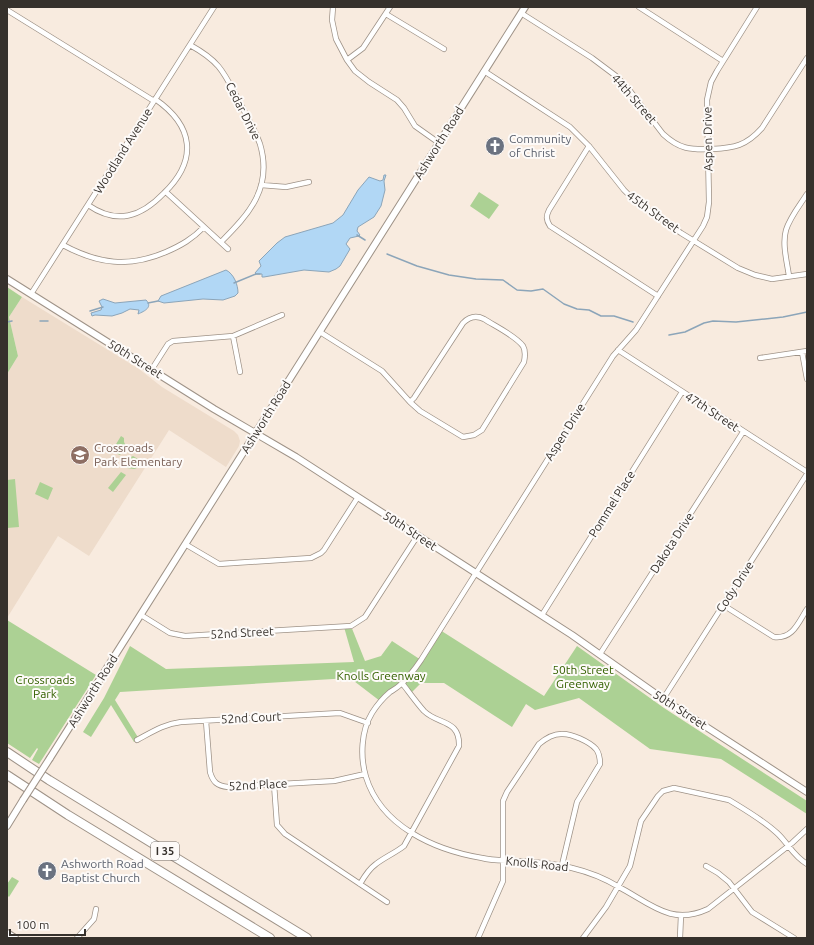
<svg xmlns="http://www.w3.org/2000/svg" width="814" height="945" viewBox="0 0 814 945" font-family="Ubuntu,sans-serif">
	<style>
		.built { fill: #eedccb }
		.green { fill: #acd194 }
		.water { fill: #b1d7f5; stroke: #8ca5b9 }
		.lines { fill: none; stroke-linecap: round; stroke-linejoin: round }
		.stream { stroke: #8ca5b9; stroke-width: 1.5 }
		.street-casing { stroke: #9e9287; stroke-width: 6 }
		.secondary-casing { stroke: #9e9287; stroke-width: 8 }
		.highway-casing { stroke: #9e9287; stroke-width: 10 }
		.street { stroke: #fff; stroke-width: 4.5 }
		.secondary { stroke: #fff; stroke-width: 6 }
		.highway { stroke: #fff; stroke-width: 8 }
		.secondary-bridge-casing { stroke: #9e9287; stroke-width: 8; stroke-linecap: butt }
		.secondary-bridge { stroke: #fff; stroke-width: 6 }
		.labels { text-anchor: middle; stroke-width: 4; stroke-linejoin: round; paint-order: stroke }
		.shield { fill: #fdfaf8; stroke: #726d69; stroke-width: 1 }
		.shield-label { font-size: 11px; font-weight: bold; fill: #36312c }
		.street-label { font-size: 12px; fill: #36312c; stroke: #fdfaf8 }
		.worship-label { font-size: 12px; fill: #5b616d; stroke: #fdfaf8; text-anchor: start }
		.education-label { font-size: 12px; fill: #785e54; stroke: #fdfaf8; text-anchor: start }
		.park-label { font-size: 12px; fill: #346100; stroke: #fdfaf8 }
	</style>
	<rect width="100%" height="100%" fill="#f8ebdf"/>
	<!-- built -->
	<path class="built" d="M22,297L139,369L162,387L234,431L238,435L240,441L239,446L226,467L169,430L89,556L58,536L7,618V374L18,356L9,317Z"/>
	<!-- green -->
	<path class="green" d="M479,192L499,205L489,219L470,206Z
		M7,287L22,297L9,317L18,356L7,374Z
		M121,436L124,438V442L126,446L120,455L113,452V449Z
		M133,456L138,459L139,466C135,471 132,468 127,468L126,466L127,459Z
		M121,472L126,475L113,492L108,488Z
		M15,479L19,527L7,528V480Z
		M40,482L53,488L48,500L35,494Z
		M7,620L96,675L39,764L32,760L38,749L37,748L30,758L7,743Z
		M351,626L365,661L381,656L392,641L421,660L440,630L544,696L577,646L664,708L807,801V814L721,759L650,749L579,698L535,710L526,704L512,727L444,683H421L410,694L402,683L380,701L350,678L120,692L115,700L139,739L134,742L111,705L91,737L83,732L104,698L130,646L166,669L354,662L344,627Z
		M12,877L19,881L9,897L7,895V884Z"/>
	<!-- water -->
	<path class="water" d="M384,175H386L384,181L385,190L381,206L374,217L358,227L357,231L360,235L359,236L350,238L346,244L350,249L340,266L336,269L329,272L304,270L264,277H262V274H256L255,273L261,266L259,261L277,243L285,237L333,223L343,215L358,190L369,177L380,181L383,180Z
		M226,270C234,274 238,285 238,293L235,296L223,300L203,299L164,303L158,301L161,296Z
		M103,299L115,303L146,300C153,307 145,311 138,314L139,310L130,309L122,313L112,316L95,315L92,316L91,313L101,310L102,307L99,301Z"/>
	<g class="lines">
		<!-- stream -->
		<path class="stream" d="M357,235L365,240
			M387,254L417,266L449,275L476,279L503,280L517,290L531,291L543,289L564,304L577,309L589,310L601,316H614L633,322
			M234,283L256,274H260
			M148,303L158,301
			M90,311L103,307
			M40,321H48
			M7,322L12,321
			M669,335L685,332L704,323L713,321L736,322L765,319L783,317L807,312"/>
		<!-- street casing -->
		<g class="street-casing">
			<path id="street" d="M333,7L332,20L336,39L347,60L355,71L369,82L397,100L404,108L415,126L439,143
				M639,7L723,61
				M757,7L717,71L711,82L707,100L709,202L707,217L703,226L636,330L613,356L421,660C415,669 408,678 400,685C397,688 393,690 390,692C383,698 377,705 372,713C361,731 360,757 366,777C381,826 434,850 482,858C493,861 506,860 518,861C536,862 554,863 572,868C589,872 604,878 619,887C651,904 671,926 708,909L792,843L807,829
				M7,10L154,101
				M521,13L592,58L616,76L627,87L663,134C679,149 690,150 712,149C734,148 746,146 762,128L807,58
				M386,14L444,49
				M190,45C221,62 224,73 240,103C247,117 255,130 260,144C273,188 249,214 221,242
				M347,60L363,48L390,7
				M484,71L570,127L589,146L624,190L634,200L681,233L738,268L755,275L772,279L807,274
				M589,146L549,210C546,216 546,220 550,226L658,296
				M261,185L286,187L309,182
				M166,192L228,249
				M88,205C117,225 141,217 164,193C198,160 194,126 155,99
				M63,245C98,264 129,268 166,252C182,245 192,239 204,227
				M789,276C787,262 782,244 786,230C790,217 800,205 807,194
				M31,294L214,7
				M320,332L382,371L410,402L420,411L463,437L474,435L482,430L524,362C525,357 526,351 523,346C516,336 495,326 484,319C476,315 469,317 463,323L414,398L410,402
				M233,336L240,372
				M618,350L807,472
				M802,352L807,379
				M760,358L807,351
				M152,369L168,344L173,341L233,336L282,315
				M185,544L219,564L311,558L321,553L324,550L358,497
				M723,605L774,637C793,639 798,623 807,609
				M141,615L170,633L185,636L351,626L365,617L418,535
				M542,615L682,392
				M600,654L743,432
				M663,699L807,474
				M206,721L210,772C213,782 217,786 228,787L334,781L365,774
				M137,740C152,732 164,724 181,722L340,713L368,723
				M274,784L277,825L285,834L387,902
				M706,866L718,873L729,882L752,912L794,938
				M360,884C364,877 369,869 376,864C385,857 395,853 404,846L459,746C460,719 438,725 424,711C416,702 409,692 402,683
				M77,938L94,919L96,909
				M478,938L503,881V801L507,792L539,744C545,739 552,734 561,734C571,733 590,742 596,749C600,754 600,759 600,764L577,802L562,865
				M583,938L606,907L630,866L641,821L658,796L663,791L674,788L729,800L734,803C749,812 764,821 777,833C788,843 793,856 807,864
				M680,938L681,915"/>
		</g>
		<!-- secondary casing -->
		<g class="secondary-casing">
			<path id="secondary" d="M7,279L214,409L296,457L347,490L572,635L663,699L807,792
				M50,758L525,7
				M7,826L23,800
				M7,933L15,938"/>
		</g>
		<!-- highway casing -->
		<g class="highway-casing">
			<path id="highway" d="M7,752L49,780L307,938
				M7,775L68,815L270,938"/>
		</g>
		<!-- street -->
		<use href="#street" class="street"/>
		<!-- secondary -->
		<use href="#secondary" class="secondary"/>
		<!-- highway -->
		<use href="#highway" class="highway"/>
		<!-- secondary-bridge casing -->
		<g class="secondary-bridge-casing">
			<path id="secondary-bridge" d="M23,800L50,758"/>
		</g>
		<!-- secondary-bridge -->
		<use href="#secondary-bridge" class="secondary-bridge"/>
	</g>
	<!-- icons -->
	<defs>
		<g id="church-disc" transform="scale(1)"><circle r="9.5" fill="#6b7280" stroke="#fdfaf8"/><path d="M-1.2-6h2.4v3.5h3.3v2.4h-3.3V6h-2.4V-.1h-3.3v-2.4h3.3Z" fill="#fff"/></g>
		<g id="school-disc" transform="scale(1)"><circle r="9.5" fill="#8d6e63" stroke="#fdfaf8"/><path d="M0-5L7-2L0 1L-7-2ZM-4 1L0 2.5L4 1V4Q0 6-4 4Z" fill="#fff"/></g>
	</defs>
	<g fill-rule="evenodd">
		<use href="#church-disc" x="495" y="146"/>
		<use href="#school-disc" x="80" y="455"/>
		<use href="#church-disc" x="47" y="871"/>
	</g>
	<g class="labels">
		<!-- shield labels -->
		<rect class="shield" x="151" y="842" width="28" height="18" rx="3"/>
		<g class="shield-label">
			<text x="165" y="855">I 35</text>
		</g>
		<!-- street labels -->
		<g class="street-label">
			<text transform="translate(634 99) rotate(49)" y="4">44th Street</text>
			<text transform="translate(243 111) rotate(63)" y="4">Cedar Drive</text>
			<text transform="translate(708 139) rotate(-91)" y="4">Aspen Drive</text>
			<text transform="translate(439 143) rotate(-58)" y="4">Ashworth Road</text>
			<text transform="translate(123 151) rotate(-58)" y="4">Woodland Avenue</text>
			<text transform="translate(653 212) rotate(36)" y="4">45th Street</text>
			<text transform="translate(135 359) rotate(32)" y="4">50th Street</text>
			<text transform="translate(712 412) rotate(33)" y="4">47th Street</text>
			<text transform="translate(266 417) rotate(-58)" y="4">Ashworth Road</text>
			<text transform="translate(565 432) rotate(-58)" y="4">Aspen Drive</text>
			<text transform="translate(612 504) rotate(-58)" y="4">Pommel Place</text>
			<text transform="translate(410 531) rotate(33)" y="4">50th Street</text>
			<text transform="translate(672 543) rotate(-57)" y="4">Dakota Drive</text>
			<text transform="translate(735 587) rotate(-57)" y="4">Cody Drive</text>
			<text transform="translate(242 633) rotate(-3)" y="4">52nd Street</text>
			<text transform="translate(93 691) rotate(-58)" y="4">Ashworth Road</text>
			<text transform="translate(680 710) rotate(33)" y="4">50th Street</text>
			<text transform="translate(251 718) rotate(-3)" y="4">52nd Court</text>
			<text transform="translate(258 785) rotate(-3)" y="4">52nd Place</text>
			<text transform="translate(537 864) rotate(6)" y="4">Knolls Road</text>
		</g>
		<!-- worship labels -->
		<g class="worship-label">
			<text x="509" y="143">Community<tspan x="509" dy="14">of Christ</tspan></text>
			<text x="61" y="868">Ashworth Road<tspan x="61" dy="14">Baptist Church</tspan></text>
		</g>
		<!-- education labels -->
		<g class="education-label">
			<text x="94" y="452">Crossroads<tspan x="94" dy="14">Park Elementary</tspan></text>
		</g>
		<!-- park labels -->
		<g class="park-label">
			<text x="583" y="674">50th Street<tspan x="583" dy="14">Greenway</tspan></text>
			<text x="381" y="680">Knolls Greenway</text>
			<text x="45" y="684">Crossroads<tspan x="45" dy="14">Park</tspan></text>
		</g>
	</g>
	<!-- border -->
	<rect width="814" height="945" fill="none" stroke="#36312c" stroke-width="16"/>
	<!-- scale -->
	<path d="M10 929v6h75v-6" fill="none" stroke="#36312c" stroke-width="2"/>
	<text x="16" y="929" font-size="12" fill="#36312c" stroke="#fdfaf8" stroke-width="3" paint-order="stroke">100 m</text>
</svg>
